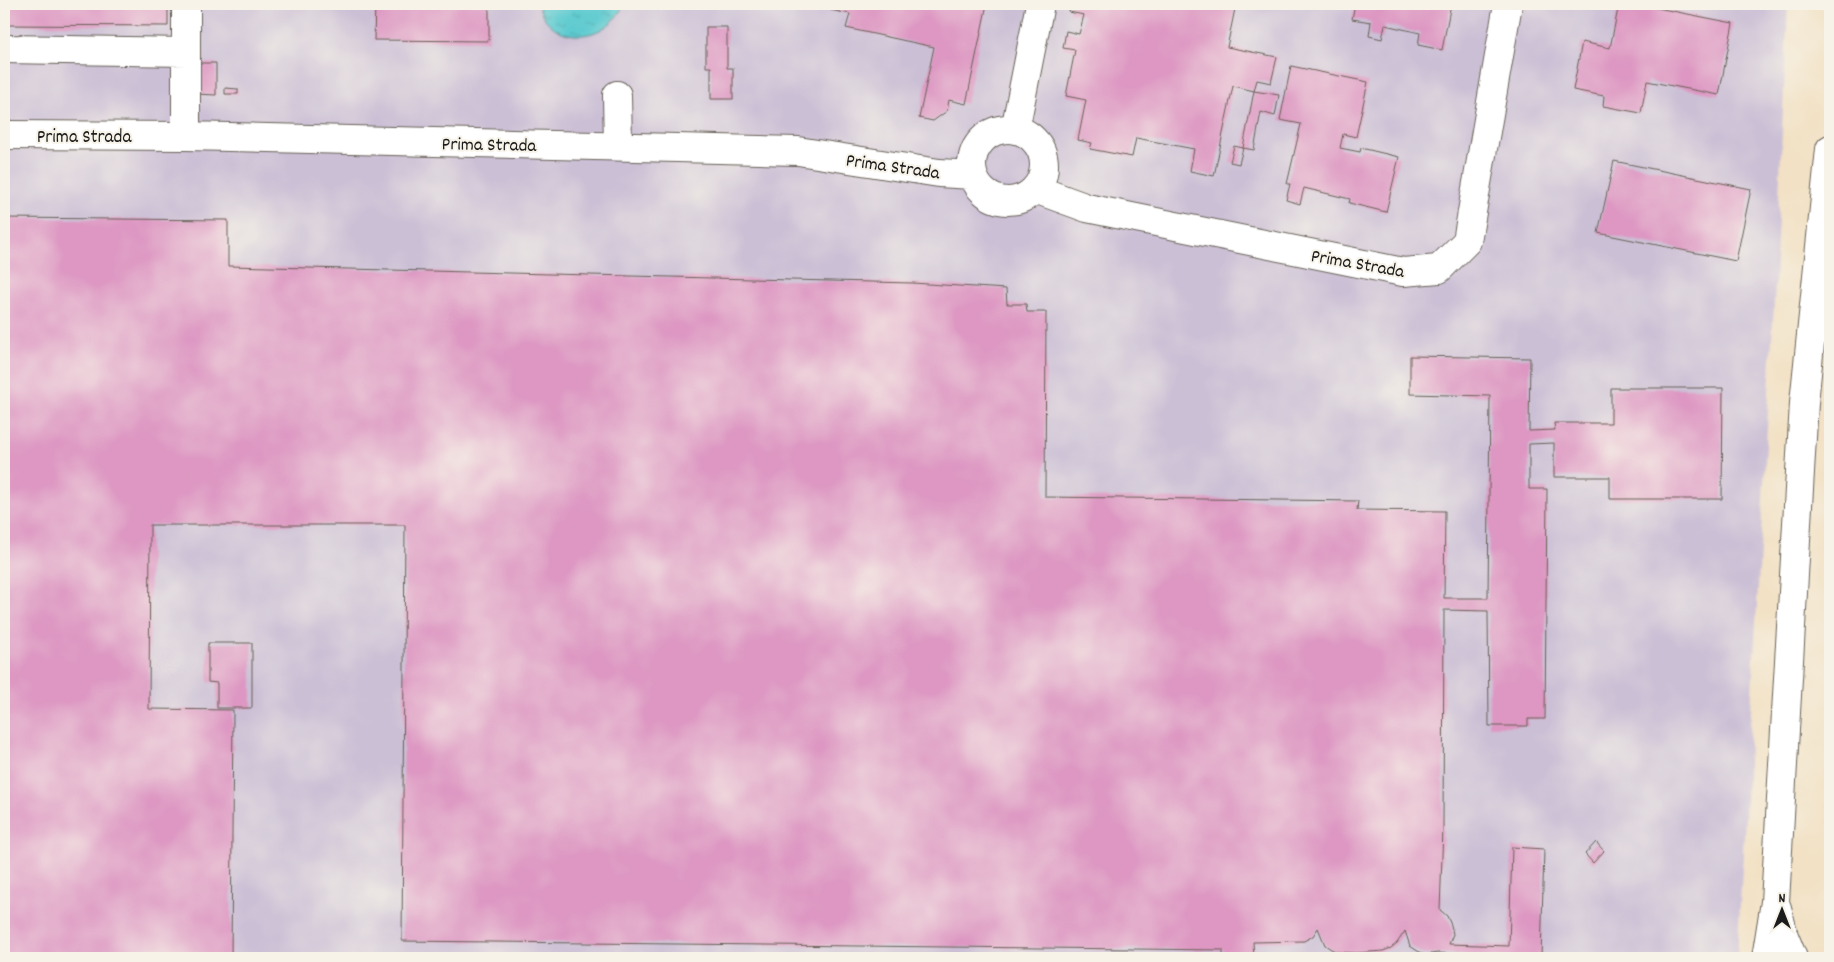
<svg xmlns="http://www.w3.org/2000/svg" width="1834" height="962" viewBox="0 0 1834 962" font-family="Dekko,sans-serif">
	<style>
		.industrial { fill: #cbbfd5 }
		.water { fill: url(#water-ripples); stroke: #3c7376 }
		.building { fill: #dd97c2 }
		.lines { fill: none; stroke-linecap: round; stroke-linejoin: round }
		.minor-casing { stroke: #676157; stroke-width: 30 }
		.highway-casing { stroke: #676157; stroke-width: 30 }
		.minor { stroke: #fff; stroke-width: 28 }
		.highway { stroke: #fff; stroke-width: 28 }
		.labels { text-anchor: middle; stroke-width: 4; stroke-linejoin: round; paint-order: stroke }
		.street-label { font-size: 19px; fill: #1c1c1c; stroke: #f7f3e8 }
	</style>
	<defs>
		<pattern id="water-ripples" width="26" height="14" patternUnits="userSpaceOnUse" patternTransform="scale(1.25)"><rect width="26" height="14" fill="#5ccad0"/><path d="M2 4q2-2 4 0t4 0M15 11q2-2 4 0t4 0" fill="none" stroke="#4fadb2"/></pattern>
	</defs>
	<rect width="100%" height="100%" fill="#f7f3e8"/>
	<filter id="ink" filterUnits="userSpaceOnUse"><feTurbulence type="fractalNoise" baseFrequency=".02" numOctaves="2"/><feDisplacementMap in="SourceGraphic" scale="10" xChannelSelector="R" yChannelSelector="G"/><feConvolveMatrix kernelMatrix="1 2 1 2 8 2 1 2 1" color-interpolation-filters="sRGB"/></filter>
	<filter id="wash" filterUnits="userSpaceOnUse"><feTurbulence type="fractalNoise" baseFrequency=".0096" numOctaves="4" result="noise"/><feDisplacementMap in="SourceGraphic" scale="20" xChannelSelector="R" yChannelSelector="G"/><feGaussianBlur stdDeviation="1.12" result="paint"/><feColorMatrix in="noise" values="0 0 0 0 0 0 0 0 0 0 0 0 0 0 0 0 0 1.4 0 .05"/><feComposite in="paint" operator="in"/></filter>
	<g filter="url(#wash)">
		<rect width="100%" height="100%" fill="#f2e1c4"/>
		<!-- industrial -->
		<path class="industrial" d="M4,4H1788L1774,304L1737,958H4Z"/>
		<!-- water -->
		<path class="water" d="M538,4H624C608,44 550,47 538,4Z"/>
		<g id="blocks">
			<!-- building -->
			<path class="building" d="M4,4H168V26L4,25Z
				M375,4H489V41L374,40Z
				M830,4H987L966,104L949,100L947,111L933,121L919,118L934,47L846,28L850,14L830,10Z
				M1071,4H1236L1227,47L1277,57L1271,83L1257,80L1254,91L1233,86L1214,176L1190,171L1194,149L1136,138L1132,157L1090,149L1092,143L1078,140L1086,100L1066,96L1075,50L1063,48L1066,31L1079,34L1084,15L1069,12Z
				M1355,4H1451L1442,50L1418,45L1420,33L1385,25L1382,39L1369,36L1371,22L1352,19Z
				M1619,4H1637L1733,23L1719,95L1647,81L1641,113L1603,106L1604,96L1573,90L1582,42L1610,48Z
				M706,27H727V68H733V99H711V67H706Z
				M196,63H216V95L196,94Z
				M1291,66L1368,82L1356,137L1343,134L1340,148L1360,152L1361,148L1399,157L1386,212L1349,203L1350,199L1304,188L1300,204L1286,200L1290,184H1287L1301,124L1280,120Z
				M225,88L238,89V94H225Z
				M1254,91L1279,95L1275,116L1261,112L1254,150L1243,148L1239,164L1230,162L1234,146L1243,148Z
				M1614,161L1751,189L1736,261L1598,233Z
				M4,218L228,220V266L912,283L1006,289L1007,304H1026L1027,312H1046L1045,497L1358,501L1357,510L1445,511L1444,598H1488L1490,396L1410,394V356L1530,358L1529,431L1555,430L1554,423H1611V388H1723L1722,499H1610V477H1554V443L1529,444V489H1547L1545,719H1528V726H1489L1488,611L1444,610L1443,828L1440,910L1447,916L1451,925L1453,934L1449,944L1509,946L1512,847L1544,849L1541,958H1509L1438,953L1424,955L1410,946L1405,931L1397,943L1391,948L1383,951L1356,953L1337,952L1331,949L1325,945L1318,928L1313,936L1304,941L1253,942L1254,958H1223V950L402,941L405,525H150L149,709L233,710L231,958H4Z
				M208,643H252V708H217V683L208,682Z
				M1596,842L1604,851L1593,863L1585,854Z"/>
		</g>
	</g>
	<g filter="url(#ink)">
		<use href="#blocks" fill-opacity="0" stroke="#676157" stroke-width="1"/>
		<g class="lines">
			<!-- minor casing -->
			<g class="minor-casing">
				<path id="minor" d="M4,49L186,52
					M617,95L618,146
					M972 165a36 36 0 1 1 72 0a36 36 0 1 1-72 0Z
					M1015,130L1040,4
					M4,135L186,136L798,151L939,173L973,175
					M186,136V4
					M1035,189L1087,208L1403,272L1439,269L1467,241L1508,4"/>
			</g>
			<!-- highway casing -->
			<g class="highway-casing">
				<path id="highway" d="M1777,908L1784,936L1793,958
					M1766,958L1775,902L1804,403L1830,149"/>
			</g>
			<!-- minor -->
			<use href="#minor" class="minor"/>
			<!-- highway -->
			<use href="#highway" class="highway"/>
		</g>
	</g>
	<g class="labels">
		<!-- street labels -->
		<g class="street-label">
			<text x="84" y="142">Prima Strada</text>
			<text transform="translate(489 143) rotate(1)" y="7">Prima Strada</text>
			<text transform="translate(893 165) rotate(8)" y="7">Prima Strada</text>
			<text transform="translate(1358 262) rotate(10)" y="7">Prima Strada</text>
		</g>
	</g>
	<!-- margin -->
	<rect width="1834" height="962" fill="none" stroke="#f7f3e8" stroke-width="20"/>
	<!-- north arrow -->
	<g transform="translate(1782 910)" stroke="#f7f3e8" stroke-width="4" paint-order="stroke">
	<path d="M0-4L9 19L0 12L-9 19Z" fill="#1c1c1c"/>
	<text y="-8" font-size="14" font-weight="bold" text-anchor="middle" fill="#1c1c1c">N</text>
	</g>
</svg>
